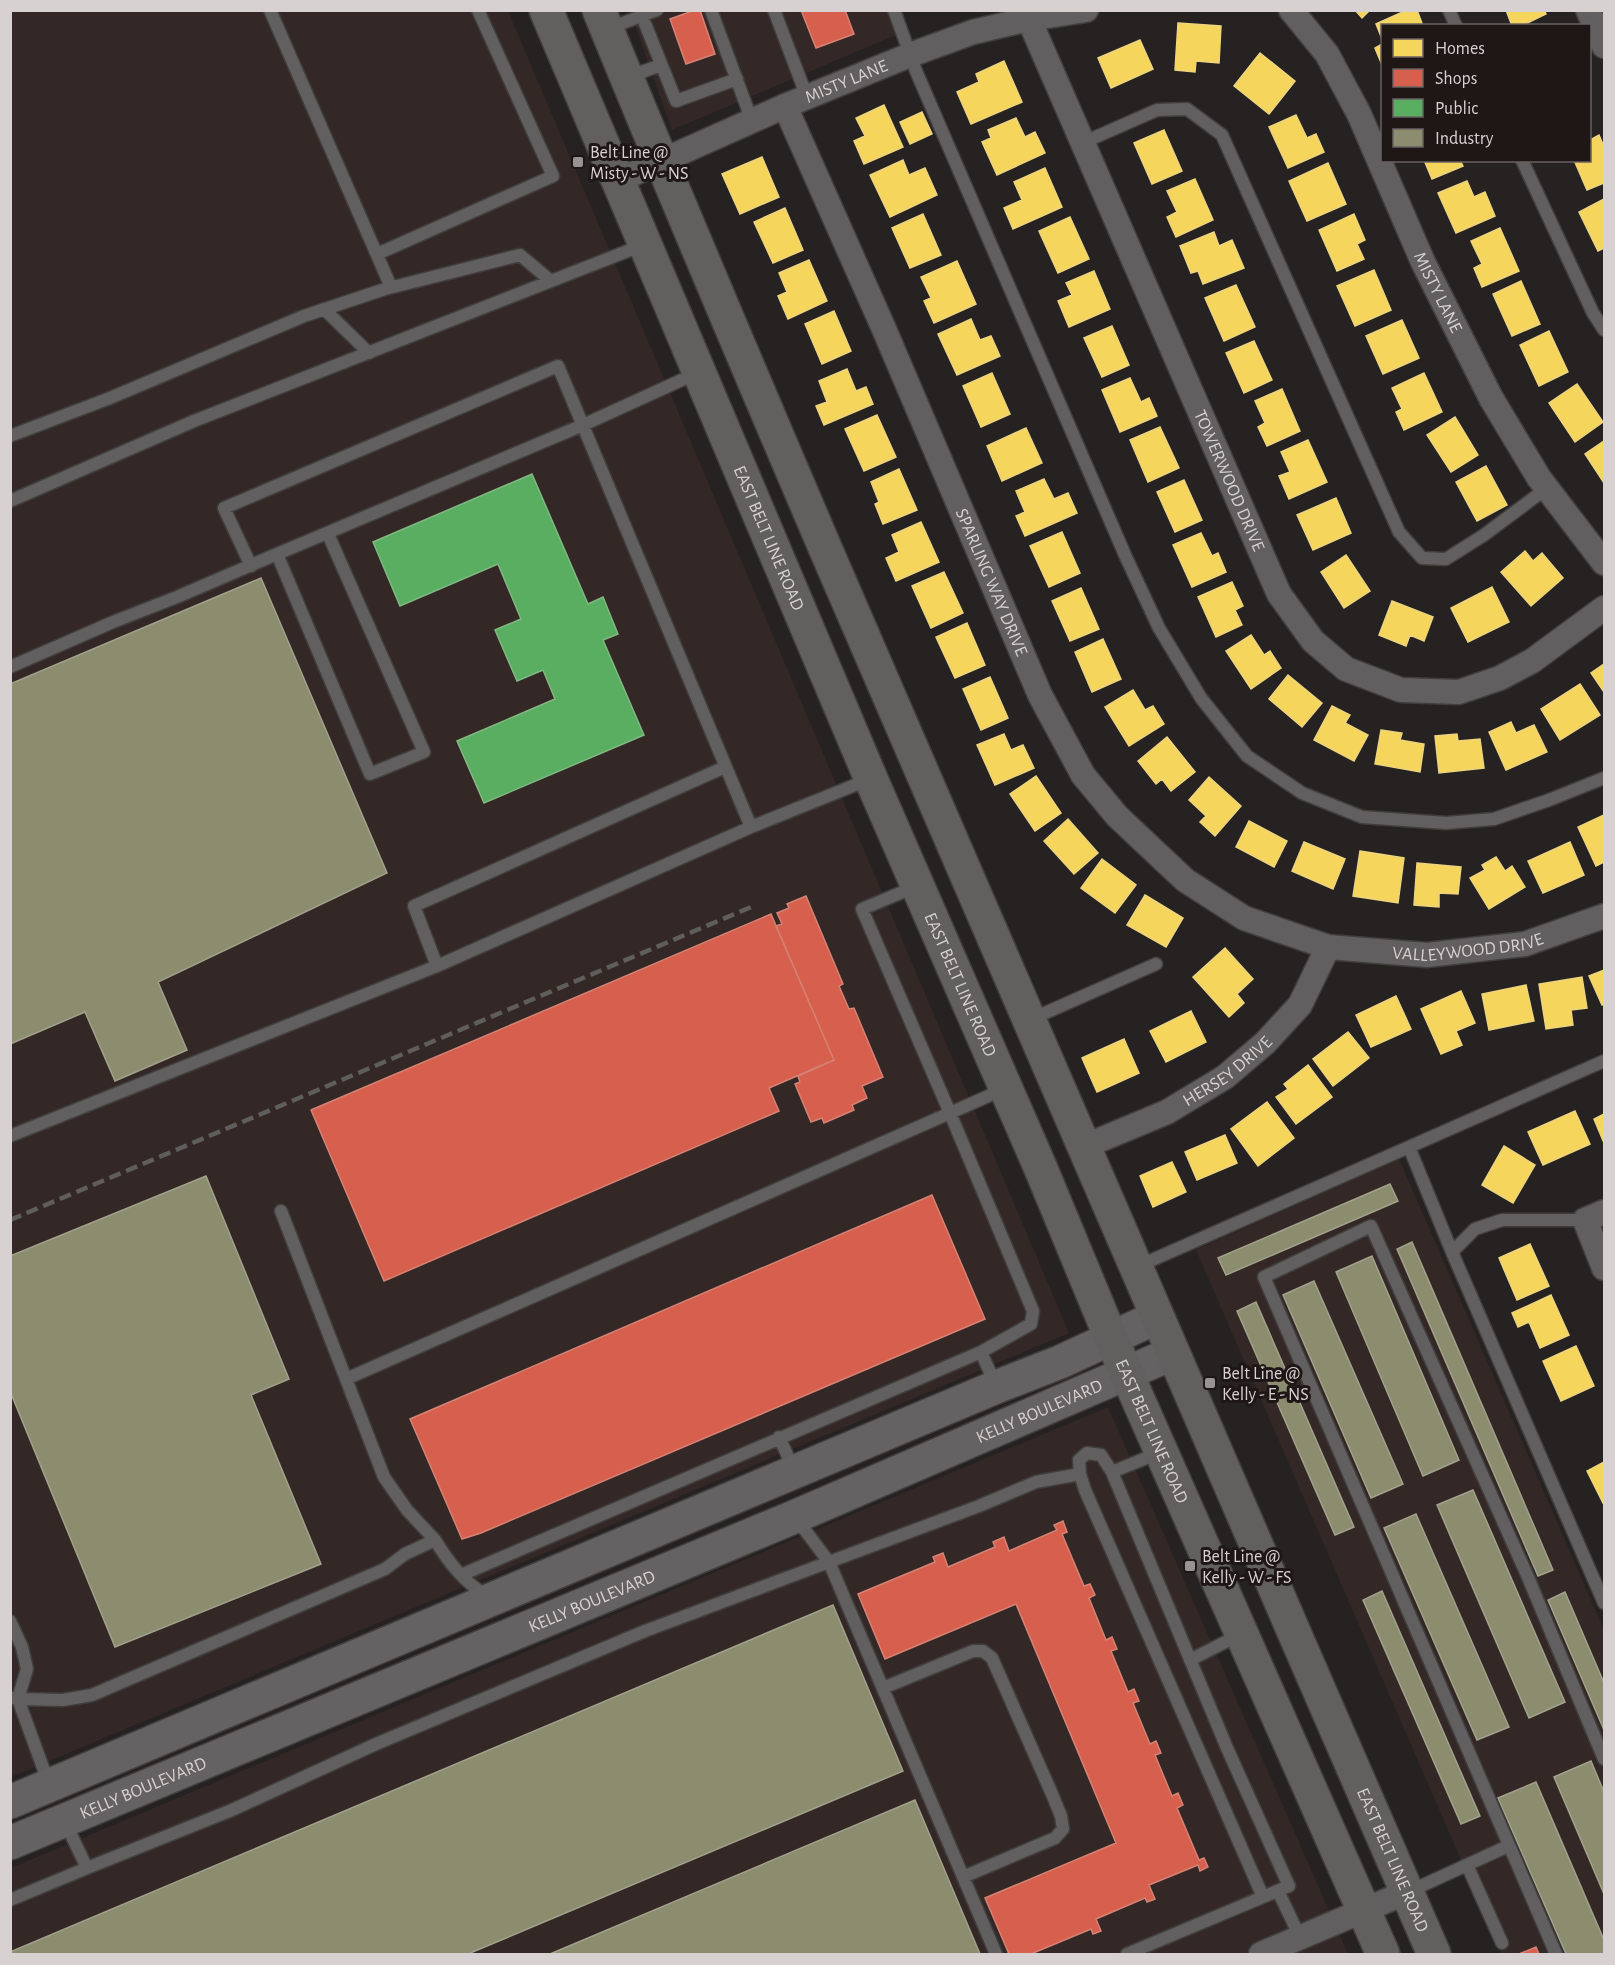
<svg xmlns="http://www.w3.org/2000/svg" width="1615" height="1965" viewBox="0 0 1615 1965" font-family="'Alegreya Sans',sans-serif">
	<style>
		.built { fill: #342826 }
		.homes { fill: #f6d55c; stroke: #edd47f; stroke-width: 1.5 }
		.shops { fill: #d6604d; stroke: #d68275; stroke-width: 1.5 }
		.public { fill: #5aae61; stroke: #80b983; stroke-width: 1.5 }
		.industry { fill: #8c8c6e; stroke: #a2a18c; stroke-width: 1.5 }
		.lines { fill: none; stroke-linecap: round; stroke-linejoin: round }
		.lane-casing { stroke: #413f3e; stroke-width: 15 }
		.street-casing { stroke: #413f3e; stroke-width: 27 }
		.secondary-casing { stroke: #413f3e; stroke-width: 36 }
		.primary-casing { stroke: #413f3e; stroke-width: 36 }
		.lane { stroke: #615f5f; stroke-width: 12 }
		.street { stroke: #615f5f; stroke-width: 24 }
		.secondary { stroke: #646262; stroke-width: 33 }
		.primary { stroke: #62605f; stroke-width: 33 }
		.rail { stroke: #5f5e5c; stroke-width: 4.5; stroke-dasharray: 12 6; stroke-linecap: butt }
		.poi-dot { fill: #999493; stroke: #1f1716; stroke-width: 2 }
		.labels { text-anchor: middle; stroke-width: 6; stroke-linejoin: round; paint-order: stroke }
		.street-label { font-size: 18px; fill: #d7d2d1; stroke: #1f1716 }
		.poi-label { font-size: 18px; fill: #d7d2d1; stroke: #1f1716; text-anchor: start }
	</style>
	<rect width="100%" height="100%" fill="#262221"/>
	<!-- built -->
	<path class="built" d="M11,11H508L1069,1333L11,1777Z
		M630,11H887L896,35L672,130Z
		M1399,1159L1604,1630V1954H1502L1196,1250Z
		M1108,1407L1348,1954H11V1868Z"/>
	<!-- homes -->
	<path class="homes" d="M1355,10H1370L1362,18Z
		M1407,10H1417L1423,26H1382V39L1376,24Z
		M1506,10H1544L1546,14L1521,26H1512Z
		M1178,23L1221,26L1219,63L1196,61L1195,72L1175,70Z
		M1140,40L1153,69L1111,88L1098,58Z
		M1382,44V65L1375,48Z
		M1260,53L1295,81L1269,114L1234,86Z
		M1004,61L1022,102L971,124L957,92L979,82L976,74Z
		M884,105L903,147L864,164L854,141L865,136L856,118Z
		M922,112L932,134L910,144L900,122Z
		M1296,115L1307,138L1316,134L1324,152L1288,168L1269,127Z
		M1016,118L1025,137L1035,132L1045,153L997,175L982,142L991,138L988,130Z
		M1164,130L1182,171L1152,184L1134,143Z
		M1599,135L1604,147V183L1587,190L1574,160H1590V140Z
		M762,157L779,197L740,214L722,174Z
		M903,160L909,175L925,168L937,195L890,217L870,175Z
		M1424,160H1460L1463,166L1432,179Z
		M1328,163L1346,204L1307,221L1289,181Z
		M1045,168L1062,207L1013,229L1004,208L1022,200L1014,182Z
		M1195,179L1213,220L1176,237L1167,217L1177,212L1167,191Z
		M1467,181L1474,197L1485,192L1495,216L1456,233L1438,193Z
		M1604,199V248L1598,251L1579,212Z
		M785,208L803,250L773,263L754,222Z
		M923,214L941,255L910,268L892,228Z
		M1354,214L1365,240L1357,244L1364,259L1337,271L1319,230Z
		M1070,217L1089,259L1058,273L1039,231Z
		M1500,228L1519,271L1482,287L1474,268L1482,264L1471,241Z
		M1214,232L1219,246L1232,240L1244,268L1203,284L1198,271L1191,273L1180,246Z
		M809,260L827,301L788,319L778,296L787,292L779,273Z
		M957,261L976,304L934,323L924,301L931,298L921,277Z
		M1374,270L1391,310L1355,326L1337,286Z
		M1094,271L1110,309L1069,327L1058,301L1072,295L1066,283Z
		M1521,281L1540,324L1512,336L1493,294Z
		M1236,285L1255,327L1224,341L1205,298Z
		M834,311L851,351L822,364L805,324Z
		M971,319L980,340L991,336L1000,356L957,375L938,334Z
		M1402,320L1419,358L1383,374L1366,336Z
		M1112,326L1129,365L1102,377L1084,338Z
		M1549,331L1568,372L1539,386L1520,345Z
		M1254,341L1272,380L1244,393L1226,353Z
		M847,369L856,391L866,387L873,404L824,425L816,406L827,402L819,381Z
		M992,373L1010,414L981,427L963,386Z
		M1424,373L1442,412L1404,430L1396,412L1402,409L1392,388Z
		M1130,378L1141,402L1149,398L1157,416L1120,432L1102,390Z
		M1577,384L1603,422L1575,442L1549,403Z
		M1282,389L1300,431L1267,446L1258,427L1265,423L1255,401Z
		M877,415L896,457L864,471L845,429Z
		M1455,417L1478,455L1451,472L1427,435Z
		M1160,427L1179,468L1148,482L1130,440Z
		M1026,428L1042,463L1002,481L987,446Z
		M1308,440L1327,482L1289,499L1279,476L1290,472L1281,452Z
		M1604,441V483L1585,454Z
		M1486,466L1507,505L1477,521L1456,482Z
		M899,469L917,510L883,524L875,504L879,502L871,482Z
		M1044,479L1054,499L1068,493L1077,513L1025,536L1016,516L1025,512L1016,491Z
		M1184,480L1202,520L1175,532L1157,492Z
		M1336,498L1351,533L1313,550L1297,515Z
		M921,522L939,562L896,581L886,558L899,552L892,535Z
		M1062,532L1080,573L1049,587L1030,546Z
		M1201,533L1212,556L1218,553L1226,572L1192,587L1173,545Z
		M1525,551L1533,561L1542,553L1563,578L1531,606L1501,572Z
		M1346,555L1370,591L1344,608L1321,572Z
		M944,572L963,613L931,628L912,586Z
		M1232,582L1243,606L1235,610L1242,625L1216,637L1198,597Z
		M1492,587L1509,622L1468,642L1451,608Z
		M1081,588L1099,629L1070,641L1052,601Z
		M1392,601L1433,617L1424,641L1410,635L1406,646L1379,635Z
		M967,623L985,665L955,678L936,637Z
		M1251,635L1264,655L1270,651L1281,668L1251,689L1226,651Z
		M1103,639L1121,679L1092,692L1075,652Z
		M1604,664V692L1591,673Z
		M1288,675L1322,703L1302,727L1269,699Z
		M990,677L1008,718L981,730L963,689Z
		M1580,684L1600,715L1560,740L1541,709Z
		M1133,690L1145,710L1153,706L1164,724L1129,746L1105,707Z
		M1332,706L1350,715L1345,723L1368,735L1354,761L1314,740Z
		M1511,722L1516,733L1534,725L1547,752L1506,770L1489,732Z
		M1381,730L1402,733L1400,740L1424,744L1420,772L1375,764Z
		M1004,734L1011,750L1023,745L1034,768L995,785L977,745Z
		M1457,734L1458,741L1480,739L1484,768L1439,773L1435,736Z
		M1167,737L1195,772L1171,791L1162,779L1156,784L1138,761Z
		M1036,776L1061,813L1035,831L1010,794Z
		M1209,777L1241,806L1215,836L1200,822L1206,816L1189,800Z
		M1604,815V862L1596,866L1578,827Z
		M1068,819L1098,853L1074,874L1044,841Z
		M1249,821L1287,841L1274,867L1236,847Z
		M1304,842L1345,859L1333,889L1292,871Z
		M1570,842L1584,875L1543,893L1528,861Z
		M1360,851L1404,858L1398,903L1353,896Z
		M1496,857L1505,871L1512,866L1525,887L1489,909L1470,878L1485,870L1482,865Z
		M1102,859L1136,885L1115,913L1081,888Z
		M1417,863L1461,867L1458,894L1439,893V907L1414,905Z
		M1145,895L1183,918L1166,947L1127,925Z
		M1225,948L1253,979L1237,994L1244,1003L1229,1017L1193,977Z
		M1604,970V1004L1602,1005L1589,976Z
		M1582,977L1587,1008L1571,1010L1573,1025L1546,1029L1539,984Z
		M1526,985L1534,1021L1489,1030L1482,994Z
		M1461,991L1475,1023L1456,1031L1462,1045L1441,1054L1421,1009Z
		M1396,996L1411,1029L1371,1047L1356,1015Z
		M1191,1011L1206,1042L1166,1062L1150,1031Z
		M1348,1032L1369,1058L1333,1086L1313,1059Z
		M1124,1039L1139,1073L1097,1092L1082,1058Z
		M1308,1065L1332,1097L1296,1124L1276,1097L1288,1089L1284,1084Z
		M1267,1102L1294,1138L1258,1166L1231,1129Z
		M1575,1111L1590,1144L1543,1165L1528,1132Z
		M1604,1114V1143L1594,1119Z
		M1225,1135L1237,1163L1197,1180L1185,1152Z
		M1504,1146L1535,1165L1513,1203L1482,1185Z
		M1172,1162L1186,1192L1153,1207L1140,1176Z
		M1530,1244L1549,1286L1517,1300L1499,1258Z
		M1551,1295L1569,1335L1540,1348L1529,1322L1518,1327L1512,1313Z
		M1576,1346L1594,1386L1561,1401L1543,1361Z
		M1604,1462V1502L1603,1503L1587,1471Z"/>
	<!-- shops -->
	<path class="shops" d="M695,10H700L715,54L686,64L670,19Z
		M801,10H845L854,34L816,48Z
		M806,896L843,984L839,986L849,1009L854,1008L883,1077L862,1086L867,1098L852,1105L854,1110L824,1123L822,1118L811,1122L795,1084L800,1082L798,1076L834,1060L776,926L782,924L777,913L789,908L787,904Z
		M771,914L834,1060L769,1088L779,1111L384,1281L311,1110Z
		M932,1195L985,1319L481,1533L462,1539L410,1419Z
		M1063,1521L1067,1532L1062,1534L1084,1586L1090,1584L1095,1595L1089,1598L1106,1640L1112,1637L1117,1649L1111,1651L1128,1692L1134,1689L1139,1701L1133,1703L1150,1744L1156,1741L1161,1753L1155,1755L1172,1796L1178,1793L1183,1805L1177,1808L1199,1860L1204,1858L1208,1867L1200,1871L1198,1865L1149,1885L1155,1899L1147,1902L1145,1898L1096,1919L1101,1931L1093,1934L1091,1929L1031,1954H1009L985,1898L1116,1843L1016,1604L885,1659L858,1594L935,1562L933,1557L943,1553L948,1567L995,1547L993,1542L1004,1537L1009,1551L1057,1530L1054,1525Z
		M1536,1947L1539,1954H1519Z"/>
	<!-- public -->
	<path class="public" d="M532,474L588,604L603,597L618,634L603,640L644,735L484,803L457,741L555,699L543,670L517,681L495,630L521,619L498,564L400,606L373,542Z"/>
	<!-- industry -->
	<path class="industry" d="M261,578L387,873L158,982L187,1050L115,1081L85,1012L10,1044V684Z
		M206,1176L289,1379L251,1395L321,1564L115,1647L10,1391V1256Z
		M1390,1184L1398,1201L1226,1275L1218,1258Z
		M1412,1242L1553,1570L1538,1576L1397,1249Z
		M1372,1256L1459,1460L1423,1476L1336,1272Z
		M1314,1281L1403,1484L1371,1498L1283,1295Z
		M1256,1302L1354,1527L1335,1535L1237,1311Z
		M1473,1490L1565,1702L1529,1718L1437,1505Z
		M1416,1514L1509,1727L1477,1740L1384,1528Z
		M1382,1591L1480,1816L1461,1824L1363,1600Z
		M1565,1592L1604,1683V1730L1548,1600Z
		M833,1605L903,1771L468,1954H10V1952Z
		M1591,1761L1604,1792V1894L1554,1777Z
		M1536,1782L1604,1940V1954H1566L1498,1798Z
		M915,1800L980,1954H550Z"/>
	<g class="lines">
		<!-- lane casing -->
		<g class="lane-casing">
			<path id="lane" d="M270,10L391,287
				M711,10L752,121
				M774,10L807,97
				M894,10L916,71L1125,555L1159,628L1201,698L1247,756L1302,793L1362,817L1446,823L1494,819L1549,800L1604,778
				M1449,10L1456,26
				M642,16L676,101L737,79
				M607,29L657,10
				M628,77L661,65
				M1082,143L1157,110L1187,109L1222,135L1399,532L1422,558L1446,559L1484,535L1547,488
				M1522,160L1593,313L1604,330
				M377,254L553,176L478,10
				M324,309L369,353
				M10,436L110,398L304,316L385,289L520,255L551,281
				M10,501L194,421L643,245
				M328,534L424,752L370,774L277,554L583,425L697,373
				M251,566L224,508L558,366L751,827L870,779
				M10,667L113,622L177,597L277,554
				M725,767L414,906L437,966L751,827
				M1029,1020L1156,964
				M10,1136L437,966
				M1409,1147L1604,1061
				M281,1211L384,1477L407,1510L435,1540
				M1585,1220H1502L1475,1229L1452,1252L1604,1603
				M1136,1267L1409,1147L1452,1252
				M981,1352L996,1386
				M346,1379L950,1113L862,909L917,886
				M779,1437L795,1472
				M1112,1472L1161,1452
				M795,1517L829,1562L979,1506L1036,1482L1080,1474
				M461,1575L981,1352L1031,1324L1033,1311L950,1113L1004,1089
				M10,1621L22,1647L27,1669L18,1699L63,1700L92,1695L385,1569L405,1554L435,1540C449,1563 464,1582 487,1596
				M1190,1660L1241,1634
				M883,1688L973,1651H983L992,1658L1052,1794L1061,1816L1063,1829L1055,1838L963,1877
				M12,1698L18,1699L49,1784
				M65,1822L87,1868L232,1810L376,1744L645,1631L829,1562L996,1954
				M1467,1865L1502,1943
				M1278,1891L1300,1937
				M1408,1892L1508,1846
				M10,1900L87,1868
				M1127,1954L1289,1886L1227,1748L1112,1472L1101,1455L1087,1453L1079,1460L1080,1474L1085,1490L1263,1897
				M1556,1954L1264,1277L1371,1226L1527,1575L1604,1759"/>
		</g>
		<!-- street casing -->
		<g class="street-casing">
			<g id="street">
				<path id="s1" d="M1025,10L1279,594L1313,641L1346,669L1401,690L1459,692L1500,678L1532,661L1604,608"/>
				<path id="s2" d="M1291,10L1327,54L1359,114L1423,262L1491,398L1539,478L1604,563"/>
				<path d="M1588,10L1604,46"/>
				<path id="s3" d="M785,106L884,329L1040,695L1083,775L1117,816L1185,880L1244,918L1328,947L1427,955L1525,944L1604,916"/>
				<path id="s4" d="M617,181L785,106L910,55L973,32L1029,19L1086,10"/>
				<path id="s5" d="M1083,1147L1167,1112L1225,1077L1265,1043L1300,1005L1328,947"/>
				<path d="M1604,1212L1585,1220L1604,1268"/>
				<path d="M1261,1954L1407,1892"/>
			</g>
		</g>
		<!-- secondary casing -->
		<g class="secondary-casing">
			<g id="secondary">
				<path d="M10,1802L996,1387L1060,1362L1155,1318"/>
				<path id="s6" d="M10,1843L794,1517L1171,1354"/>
			</g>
		</g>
		<!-- primary casing -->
		<g class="primary-casing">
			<g id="primary">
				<path id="s7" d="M546,10L871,779L1041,1169L1111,1338L1383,1954"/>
				<path id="s8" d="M599,10C673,191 749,370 826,550C1025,1019 1231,1486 1434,1954"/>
			</g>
		</g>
		<!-- lane -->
		<use href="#lane" class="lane"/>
		<!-- street -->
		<use href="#street" class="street"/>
		<!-- secondary -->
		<use href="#secondary" class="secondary"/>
		<!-- primary -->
		<use href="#primary" class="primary"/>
		<!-- rail -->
		<path class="rail" d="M10,1220L756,905"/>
	</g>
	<!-- markers -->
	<g class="poi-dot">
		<rect x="572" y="156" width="12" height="12" rx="3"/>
		<rect x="1204" y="1377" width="12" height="12" rx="3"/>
		<rect x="1184" y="1560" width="12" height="12" rx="3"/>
	</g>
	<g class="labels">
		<!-- street labels -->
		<g class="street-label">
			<text dy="6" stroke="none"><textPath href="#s4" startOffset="250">MISTY LANE</textPath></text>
			<text dy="6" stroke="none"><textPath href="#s2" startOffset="320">MISTY LANE</textPath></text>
			<text dy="6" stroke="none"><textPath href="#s1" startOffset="513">TOWERWOOD DRIVE</textPath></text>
			<text dy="6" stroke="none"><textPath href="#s7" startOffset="573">EAST BELT LINE ROAD</textPath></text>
			<text dy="6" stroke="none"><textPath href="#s3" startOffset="519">SPARLING WAY DRIVE</textPath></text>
			<text dy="6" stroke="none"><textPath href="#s3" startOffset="1179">VALLEYWOOD DRIVE</textPath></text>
			<text dy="6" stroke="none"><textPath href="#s7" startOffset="1059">EAST BELT LINE ROAD</textPath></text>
			<text dy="6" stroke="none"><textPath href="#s5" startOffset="164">HERSEY DRIVE</textPath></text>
			<text dy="6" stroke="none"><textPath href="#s6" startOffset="1116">KELLY BOULEVARD</textPath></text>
			<text dy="6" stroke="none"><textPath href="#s7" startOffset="1545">EAST BELT LINE ROAD</textPath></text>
			<text dy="6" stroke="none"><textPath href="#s6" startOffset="630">KELLY BOULEVARD</textPath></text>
			<text dy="6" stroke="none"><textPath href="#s6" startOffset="144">KELLY BOULEVARD</textPath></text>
			<text dy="6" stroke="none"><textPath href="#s8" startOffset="2013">EAST BELT LINE ROAD</textPath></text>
		</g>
		<!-- poi labels -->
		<g class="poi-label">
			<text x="590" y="158">Belt Line @<tspan x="590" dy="21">Misty - W - NS</tspan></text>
			<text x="1222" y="1379">Belt Line @<tspan x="1222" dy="21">Kelly - E - NS</tspan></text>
			<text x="1202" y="1562">Belt Line @<tspan x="1202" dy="21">Kelly - W - FS</tspan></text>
		</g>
	</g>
	<!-- border -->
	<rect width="1615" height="1965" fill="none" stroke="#d7d2d1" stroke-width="24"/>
	<!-- legend -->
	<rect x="1381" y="24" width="210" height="138" fill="#1f1716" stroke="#696261" stroke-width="1.5"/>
	<rect x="1393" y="39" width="30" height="18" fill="#f6d55c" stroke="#696261" stroke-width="1.5"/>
	<text x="1435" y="54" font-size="18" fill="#d7d2d1">Homes</text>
	<rect x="1393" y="69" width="30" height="18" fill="#d6604d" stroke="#696261" stroke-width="1.5"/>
	<text x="1435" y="84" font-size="18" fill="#d7d2d1">Shops</text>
	<rect x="1393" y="99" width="30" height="18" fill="#5aae61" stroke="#696261" stroke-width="1.5"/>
	<text x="1435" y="114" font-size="18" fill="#d7d2d1">Public</text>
	<rect x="1393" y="129" width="30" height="18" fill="#8c8c6e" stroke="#696261" stroke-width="1.5"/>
	<text x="1435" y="144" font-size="18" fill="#d7d2d1">Industry</text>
</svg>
